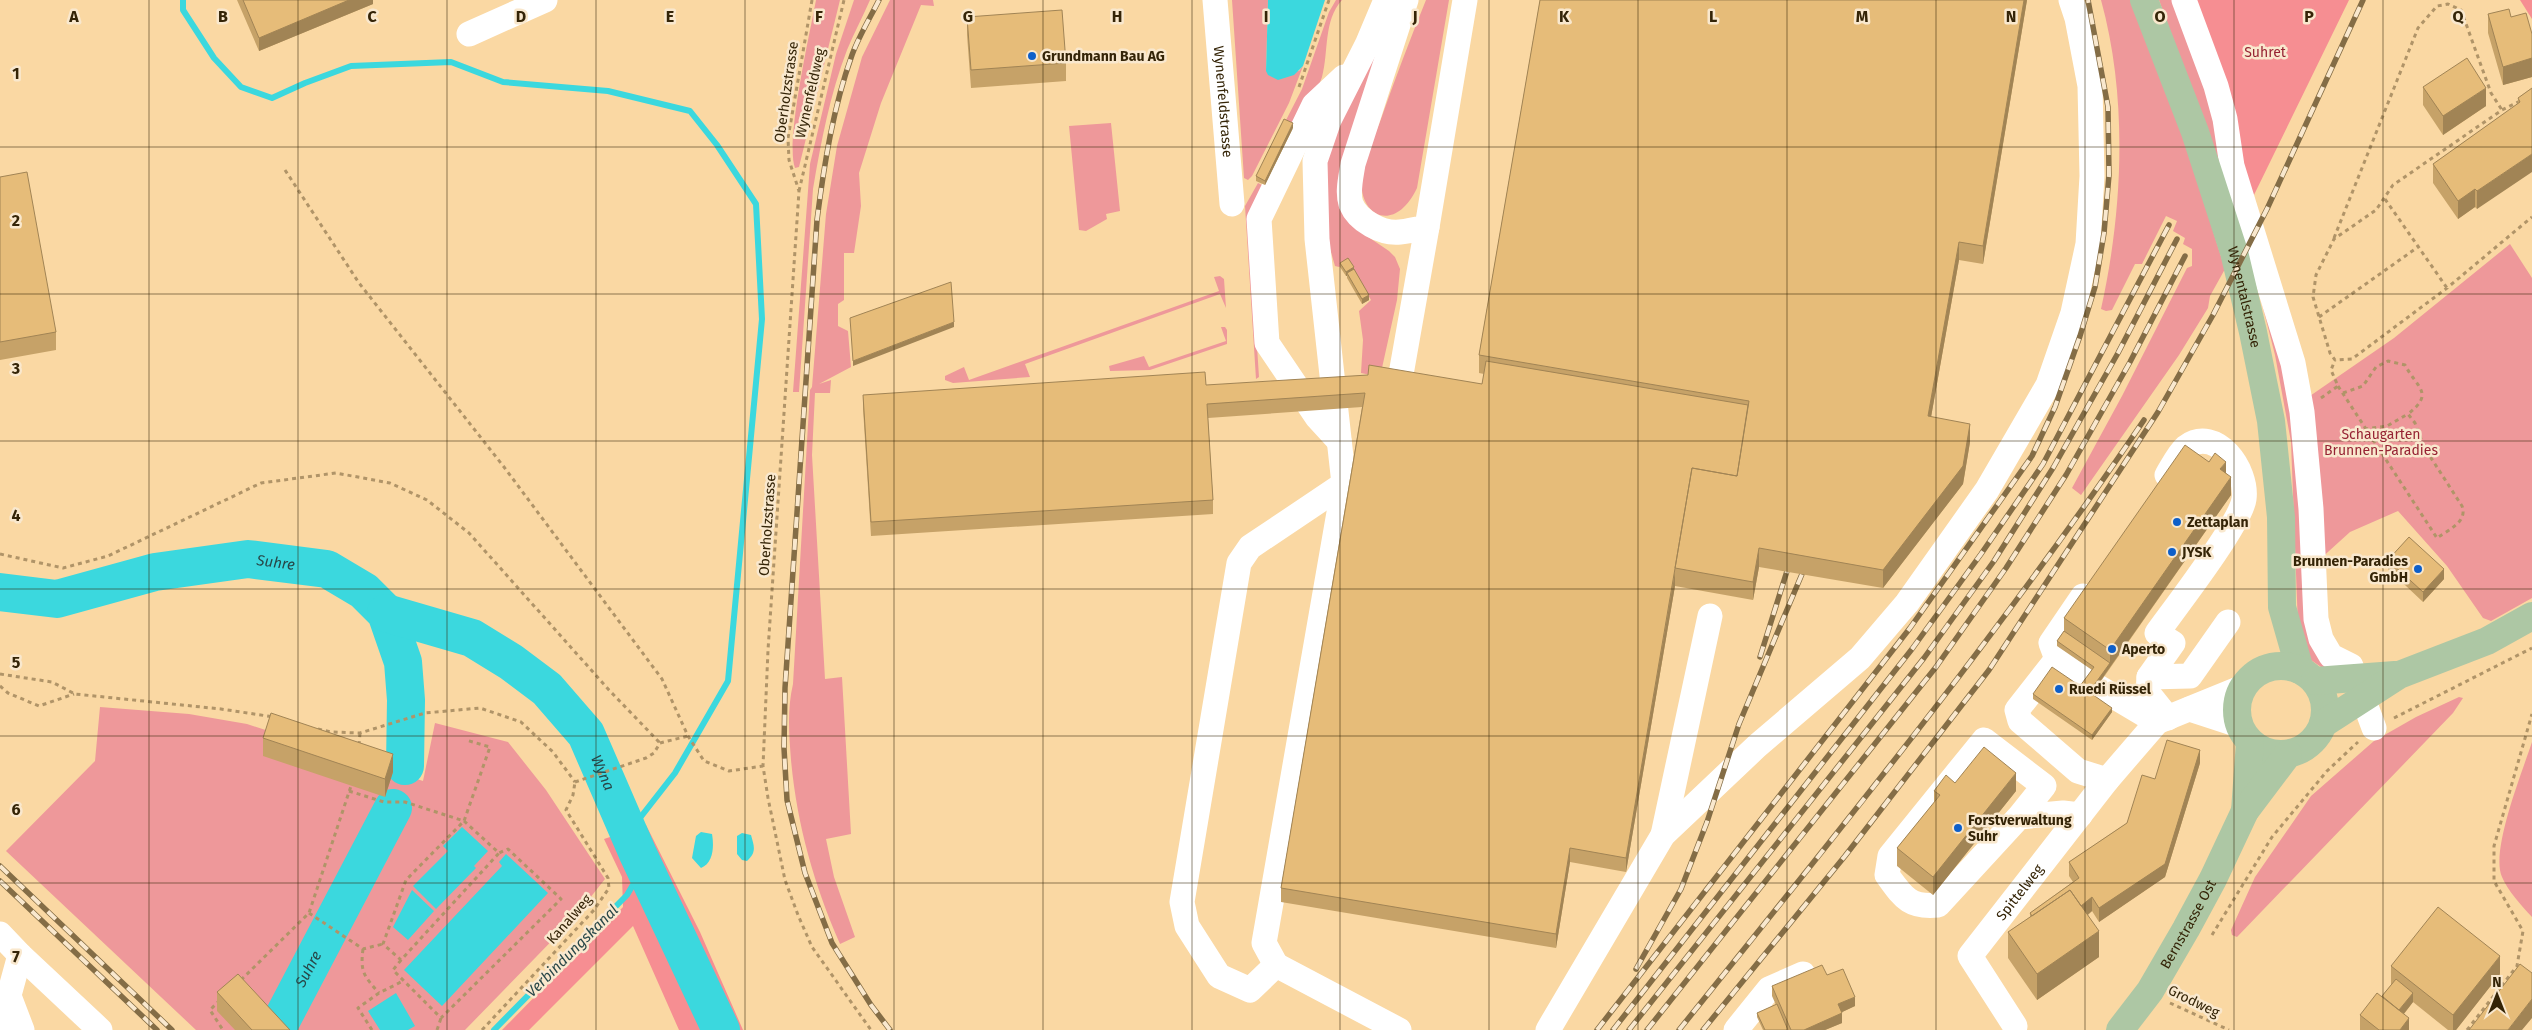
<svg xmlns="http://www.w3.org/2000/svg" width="2532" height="1030" viewBox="0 0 2532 1030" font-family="'Fira Sans',sans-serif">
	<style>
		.green { fill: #ee989a }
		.forest { fill: #f68e92 }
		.water { fill: #3bd8de }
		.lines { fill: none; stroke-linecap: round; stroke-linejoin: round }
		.stream { stroke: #3bd8de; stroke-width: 6 }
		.river { stroke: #3bd8de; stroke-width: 38 }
		.path { stroke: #b09468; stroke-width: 3; stroke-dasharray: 4 4; stroke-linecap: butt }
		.minor { stroke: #fff; stroke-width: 25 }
		.major { stroke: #adc7a4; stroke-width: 28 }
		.rail-casing { stroke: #846d46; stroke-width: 5.5 }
		.rail { stroke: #f9e8ce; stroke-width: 4; stroke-dasharray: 11; stroke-linecap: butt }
		.wall { fill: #c6a268 }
		.shaded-wall { fill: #a18455 }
		.building { fill: #e6bc79; stroke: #a18455 }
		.grid { fill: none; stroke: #342407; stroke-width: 1; stroke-opacity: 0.55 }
		.poi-dot { fill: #0e5fc9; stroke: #f9e8ce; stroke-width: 2 }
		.labels { text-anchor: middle; stroke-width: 5; stroke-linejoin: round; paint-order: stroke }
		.park-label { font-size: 14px; fill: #962333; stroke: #f9e8ce }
		.poi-label { font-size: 14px; font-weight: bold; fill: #342407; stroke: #f9e8ce; text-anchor: start }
		.street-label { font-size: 14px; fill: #342407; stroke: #f9e8ce }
		.water-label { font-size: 15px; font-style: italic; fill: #284748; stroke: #f9e8ce }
		.grid-label { font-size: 16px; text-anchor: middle; font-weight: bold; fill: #342407; stroke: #f9e8ce; stroke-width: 5; stroke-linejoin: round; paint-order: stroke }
	</style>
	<rect width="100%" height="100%" fill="#fad8a3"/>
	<!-- green -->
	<path class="green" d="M816,0H840L799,167L795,168C785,142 810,33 816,0Z
		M854,0H870C863,16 854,33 847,50C830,94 821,142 813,189L799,392H793L810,164L836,54Z
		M890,0H933L934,6L921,5L881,103L859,173L861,206L854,253H844V300L838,304V326L848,331L851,367L819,384L831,380L830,393H815L812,455L825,679L842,677L851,834L826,839L834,877L855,937L840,944C814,884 797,825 791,760C789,735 787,709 793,684L810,390L812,387L826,214L837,146L862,57Z
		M1232,0H1268L1266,71H1299L1303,66L1289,103L1252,176L1248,180L1244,178Z
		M1336,0H1342C1323,21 1329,51 1322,77C1316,95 1304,112 1295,128L1284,124L1302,89L1329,12Z
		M1426,0H1449L1417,188C1394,237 1353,215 1363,169C1367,152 1375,135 1381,119C1395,79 1410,39 1426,0Z
		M2101,0H2133L2181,129L2225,269L2210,296L2208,308L2179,355L2081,495L2072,488L2122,396L2187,268L2192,266V249L2183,244L2185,238L2173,231L2177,221L2166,216L2142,264H2135L2112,310L2106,311L2101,309C2123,210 2128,98 2101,0Z
		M2159,0H2179L2213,92L2221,170Z
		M1378,39L1352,226L1389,251L1395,257L1400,269L1397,300L1380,377L1361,373L1363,340L1359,311L1371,300L1349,262L1339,267L1335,266L1326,235L1324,178L1329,148Z
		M1111,123L1120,211L1106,214L1107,219L1086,231L1079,230L1069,126Z
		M1258,183L1266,187L1249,221L1259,377L1256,379L1245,206Z
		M2510,244L2532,278V598L2491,621L2483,618L2447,566L2398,511L2350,532L2318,561L2307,398L2394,338Z
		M1220,276L1224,279L1226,308L1220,294L1025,364L1030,377L953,383L945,380V376L964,367L969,380L1219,291L1214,277Z
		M2258,288L2281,329L2327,660L2324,669L2311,660L2298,626L2291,442L2275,355Z
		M1221,327H1225L1227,330V344L1150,370L1110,371L1109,366L1144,356L1149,367L1226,341Z
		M2459,697L2463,698L2453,713L2237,937L2232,935L2231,930L2255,877L2311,796L2374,741L2416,717Z
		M100,707L189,714L247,724L423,781L435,723L508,742L546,790L605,879L574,918L465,1030H196L6,851L95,761Z
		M2532,742V917C2521,905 2508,891 2502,877C2490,851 2523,770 2532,742Z"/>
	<!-- forest -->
	<path class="forest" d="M2191,0H2349L2252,199Z
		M2520,0H2532V19Z
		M646,825L700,932L743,1030H679L633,926L529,1030H502L623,907L622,877L604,839Z"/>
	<!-- water -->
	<path class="water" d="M1268,0H1325L1303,66L1294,75L1278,80L1268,75L1266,71Z
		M462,827L488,851L474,866L476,868L436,909L413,886L448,851L443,846Z
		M701,832L712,834C714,845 714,863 701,868L692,858L696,836Z
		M742,833L751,835C754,846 757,852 747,861L742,860L737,854V836Z
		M506,854L548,893L442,1006L404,970L502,866L499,862Z
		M412,890L434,911L408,940L393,927Z
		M396,993L415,1026L408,1030H380L368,1011Z"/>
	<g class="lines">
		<!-- stream -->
		<path class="stream" d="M183,0V10L214,58L241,87L272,98L305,83L351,66L451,62L503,82L608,91L690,111L717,145L756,204L762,319L728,681L675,773L629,832
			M494,1030L627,895L644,866"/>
		<!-- river -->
		<g class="river">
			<path id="s1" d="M0,592L57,599L155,572L248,559L327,569L364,591L386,613L403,662L406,700L405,766"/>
			<path id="s2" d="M386,613L472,638L511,662L547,689L586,734L638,854L721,1030"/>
			<path id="s3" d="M280,1023L393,808"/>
		</g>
		<!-- path -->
		<path class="path" d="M812,0L788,138L789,160L799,191L768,650L763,766L768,798L785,880L798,915L812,947L871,1030
			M1299,87L1329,0
			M2520,101L2502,110L2393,185L2376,210L2334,239L2316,275L2313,297L2330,353L2335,360L2352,359L2447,288L2532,217
			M285,170L359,283L504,467L662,679L688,736L704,761L729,771L763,766
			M799,191L844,0
			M2385,199L2447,288
			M2334,238L2418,28L2437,6L2448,4L2461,10L2491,93L2502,110
			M2319,317L2418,247
			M2338,386L2437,538C2448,530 2468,522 2462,506L2424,447L2415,423L2408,414L2387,426L2366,429
			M2343,393L2363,386L2376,367L2388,361L2405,365C2417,388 2435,393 2408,414
			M2321,398L2338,386L2331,370L2335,360
			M0,554L63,568L108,556L261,483L336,473L390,483L427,500L469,533L609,690L660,743
			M0,674L52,682L75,694L221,709L274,717
			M0,686L8,693L39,706L74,694
			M2394,718L2532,648
			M318,729L331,732L360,733L425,713L480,708L521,722L553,752L575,782
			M359,745L360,733
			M575,782L646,758L654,753L660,743L688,736
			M349,791L384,802H405L464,821L490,747L466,740
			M464,821L499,853L401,960L383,944L406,880Z
			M309,913L363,949L383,944
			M2212,935L2272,837L2327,771L2358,742
			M363,949C360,972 364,976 379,993
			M401,960L393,970L441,1018L561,899L508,849L499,853
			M241,980L309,913L351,786
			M220,1000L210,1010L223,1030
			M2170,1003L2229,1030
			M372,1030L358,1008L379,993L403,981
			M437,1030L441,1018
			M482,1030L594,910L609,888L608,878L566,810L573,795L575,782
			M2467,1030L2517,966L2523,931L2494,881V846L2532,714"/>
		<!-- minor -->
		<g class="minor">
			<path id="s4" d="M1215,0L1232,204"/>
			<path d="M1406,0L1353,164C1351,177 1347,192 1351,204C1358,221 1382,234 1400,232C1409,231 1418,229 1427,227L1465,0"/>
			<path d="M2184,0L2216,86L2225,119L2232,166L2293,363L2302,412L2311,509L2316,619L2321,639L2331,656L2351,666L2374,728"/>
			<path d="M469,34L545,0"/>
			<path d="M1400,380L1427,227"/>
			<path d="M1339,441L1317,417L1267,343L1259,219L1314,105L1344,77"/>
			<path d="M2167,475C2172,467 2179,453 2186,447C2216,425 2248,470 2244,499C2241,523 2175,608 2157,633L2173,643L2149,677L2148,693L2168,718"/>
			<path d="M1344,484L1250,547L1239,563L1182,902L1187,926L1219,976L1250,990L1276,965L1399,1030"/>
			<path d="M2057,659L2051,643L2083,596"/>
			<path d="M2149,677L2190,676L2228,622"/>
			<path d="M2190,709L2239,725"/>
			<path d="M2107,780L2078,771L2020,721L2017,710L2057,659L2088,681L2157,722"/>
			<path d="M2019,817L2044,786L1984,740L1890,856L1887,875C1903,897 1909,908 1938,905L2019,817L2063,813L2080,815"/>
			<path d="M1663,835L1710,616"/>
			<path d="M0,934L20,955L0,1028"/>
			<path d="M20,955L100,1030"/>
			<path d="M1276,965L1264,943L1344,484L1317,239L1315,161L1329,120L1367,45L1386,0"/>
			<path d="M9,996L22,1030"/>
			<path id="s5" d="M2015,1026L1970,956L2107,780L2157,722L2243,687"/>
			<path d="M1548,1030L1663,835L1757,746L1860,658L1907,603L1987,490L2048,385L2073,313L2088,244L2092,176L2090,86L2077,18L2071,0"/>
			<path d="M1736,1030L1769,989L1803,974"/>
		</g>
		<!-- major -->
		<g class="major">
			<path id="s6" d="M2144,0L2195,132L2234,252L2253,332L2271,421L2281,517L2282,607L2300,670"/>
			<circle cx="2281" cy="710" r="44"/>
			<path d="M2315,681L2395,675"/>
			<path d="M2323,724L2399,675L2487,641L2532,616"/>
			<path d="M2245,811L2250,742"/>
			<path id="s7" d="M2120,1030L2150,991L2186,929L2213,879L2245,811L2288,754"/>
		</g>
		<!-- rail casing -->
		<g class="rail-casing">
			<path id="rail" d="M879,0C870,18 859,36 852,55C833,108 824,165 817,220L785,688L784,748L787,800L805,873L832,943L871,1005L890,1030
				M1760,657L1787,571
				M0,866L172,1030
				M0,881L157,1030
				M1636,969L1681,889L1707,822L1739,724L1802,574
				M1597,1030L1910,628L2032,456L2055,407L2080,336L2095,287L2104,233L2109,175L2108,107L2088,0
				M1613,1030L1912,649L1981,554L2043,464L2169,225
				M1629,1030L1924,658L1994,561L2053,468L2118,353L2177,239
				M1647,1030L1936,667L2006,568L2066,475L2130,362L2185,256
				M1679,1030C1839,831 2001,632 2144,420
				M1703,1030L1845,856L1989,670L2158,412L2213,315L2267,209L2363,0"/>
		</g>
		<!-- rail -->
		<use href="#rail" class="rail"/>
	</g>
	<!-- wall -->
	<path class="wall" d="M237,0H373V4L259,51Z
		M1540,0H2027L1983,264L1959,260L1931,417L1970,442L1963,484L1883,588L1759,567L1753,600L1675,586L1626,872L1570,862L1556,948L1281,902V888L1362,407L1208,418L1213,500V514L871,536L863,408V395L1206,385L1482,384L1484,374L1479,373V355Z
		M2488,14L2511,17L2532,34V77L2503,85L2488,33Z
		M967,17L1066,63V81L971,88L967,35Z
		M2423,87L2486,106L2443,135L2423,105Z
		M2532,88L2477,209L2475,207L2458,219L2433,183V164L2518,104V98Z
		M1293,128L1265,185L1256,181V176Z
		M0,177L56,332V350L0,360Z
		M1340,263L1354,269L1369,300L1362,304L1347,278V276H1346L1340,267Z
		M2209,462L2226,473L2231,495L2092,694L2112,712L2092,740L2033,699V694L2080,686L2092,670L2057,646V641L2064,631V618Z
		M2388,560L2444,579L2423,602L2388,569Z
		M263,738L393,772L385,797L263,756Z
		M2200,763L2165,877L2099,922L2092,911L2088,915L2099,957L2037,1000L2008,958V932L2030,917V913L2073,882L2069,876V862L2127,823L2155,779Z
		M1934,791H2016L1933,895L1897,866V848L1934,803Z
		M2391,966L2500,974L2456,1030H2448L2413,1002L2404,1014L2409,1030H2360V1015L2382,996L2391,985Z
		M1827,975L1855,1006L1842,1012V1023L1825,1030H1763L1757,1017V1013L1776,1005L1772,996V986Z
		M217,992L290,1030H235L217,1011Z"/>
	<!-- shaded-wall -->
	<path class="shaded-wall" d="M349,0H373V4L259,51V38Z
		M2024,0H2027L1983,264V246Z
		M2532,58V77L2503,85V67Z
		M2486,88V106L2443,135V116Z
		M1293,123V128L1265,185V181Z
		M2532,154V172L2477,209V191Z
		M2475,189V207L2458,219V201Z
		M1959,242V260L1928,434V416Z
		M1354,267V272L1347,273V276H1346V272Z
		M1369,295V300L1362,304V299Z
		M954,322V327L853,366V361Z
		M1970,424V442L1963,484L1883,588V570Z
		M2226,462V480L2220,469Z
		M2231,477V495L2089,697V692L2110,663V650Z
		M1759,548V567L1753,600V582Z
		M2444,569V579L2423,602V592Z
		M1675,572V586L1626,872V858Z
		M2112,708V712L2092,740V735Z
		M2200,750V763L2165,877L2099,922V908Z
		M393,754V772L385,797V779Z
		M2016,773V791L1933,895V877Z
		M1570,848V862L1556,948V934Z
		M2092,897V911L2076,924V910Z
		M2099,931V957L2037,1000V974Z
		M2500,956V974L2456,1030H2453V1015Z
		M2413,993V1002L2391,1030V1020Z
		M1855,997V1006L1838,1014V1004Z
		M2532,999V1018L2522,1030H2508Z
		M1842,1013V1023L1825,1030H1804Z
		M2409,1018V1030H2400Z"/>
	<!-- building -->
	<path class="building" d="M243,0H349L259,38Z
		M1540,0H2024L1983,246L1959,242L1928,416L1970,424L1963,466L1883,570L1759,548L1753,582L1675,568L1692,468L1737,476L1749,401L1479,355Z
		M2509,9L2511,17L2526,13L2532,34V58L2503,67L2488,14Z
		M1062,10L1066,63L971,70L967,17Z
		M2467,58L2486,88L2443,116L2423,87Z
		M2532,88V154L2477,191L2475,189L2458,201L2433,164L2520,102L2518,98Z
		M1284,119L1293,123L1265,181L1256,176Z
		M27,172L56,332L0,342V177Z
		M1348,258L1354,267L1346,272L1340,263Z
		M1354,269L1369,295L1362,299L1347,273Z
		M951,282L954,322L853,361L850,318Z
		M1486,361L1748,405L1737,476L1692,468L1626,858L1570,848L1556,934L1281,888L1365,393L1207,404L1213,500L871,522L863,395L1205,372L1206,385L1368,375L1369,365L1482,384Z
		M2185,445L2209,462L2215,453L2226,462L2220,469L2231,477L2110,650L2064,618Z
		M2409,537L2444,569L2423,592L2388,560Z
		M2064,631L2110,663L2089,692L2112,708L2092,735L2033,694L2052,667L2080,686L2094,667L2057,641Z
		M271,713L393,754L385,779L263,738Z
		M2167,740L2200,750L2165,864L2099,908L2092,897L2081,906L2070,890L2032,916L2030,913L2079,878L2069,862L2127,823L2142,775L2155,779Z
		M1984,747L2016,773L1933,877L1897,848L1940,795L1934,791L1946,775L1955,783Z
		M2070,890L2099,931L2037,974L2008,932Z
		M2438,907L2500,956L2453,1015L2391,966Z
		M2520,964L2532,973V999L2508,1030H2469Z
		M1822,965L1827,975L1843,969L1855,997L1838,1004L1842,1013L1804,1030H1791L1772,986Z
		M238,974L290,1030H252L217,992Z
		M2396,979L2413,993L2399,1010L2382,996Z
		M2377,993L2409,1018L2400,1030H2379L2360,1015Z
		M1777,1004L1788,1030H1765L1757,1013Z"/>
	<!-- grid -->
	<path class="grid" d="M149,0V1030M298,0V1030M447,0V1030M596,0V1030M745,0V1030M894,0V1030M1043,0V1030M1192,0V1030M1340,0V1030M1489,0V1030M1638,0V1030M1787,0V1030M1936,0V1030M2085,0V1030M2234,0V1030M2383,0V1030M0,147H2532M0,294H2532M0,441H2532M0,589H2532M0,736H2532M0,883H2532"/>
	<!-- markers -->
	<g class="poi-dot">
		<circle cx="1032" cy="56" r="5"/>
		<circle cx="2177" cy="522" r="5"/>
		<circle cx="2172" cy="552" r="5"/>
		<circle cx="2418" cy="569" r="5"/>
		<circle cx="2112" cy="649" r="5"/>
		<circle cx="2059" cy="689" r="5"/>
		<circle cx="1958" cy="828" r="5"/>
	</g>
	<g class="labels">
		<!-- park labels -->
		<g class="park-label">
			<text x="2265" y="57">Suhret</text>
			<text x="2381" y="439">Schaugarten<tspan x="2381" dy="16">Brunnen-Paradies</tspan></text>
		</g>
		<!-- poi labels -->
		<g class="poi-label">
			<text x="1042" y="61">Grundmann Bau AG</text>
			<text x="2187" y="527">Zettaplan</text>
			<text x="2182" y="557">JYSK</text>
			<text x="2408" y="566" text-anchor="end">Brunnen-Paradies<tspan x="2408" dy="16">GmbH</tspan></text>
			<text x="2122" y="654">Aperto</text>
			<text x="2069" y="694">Ruedi Rüssel</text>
			<text x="1968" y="825">Forstverwaltung<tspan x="1968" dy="16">Suhr</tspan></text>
		</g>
		<!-- street labels -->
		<g class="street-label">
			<text transform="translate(786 92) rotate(-82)" y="5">Oberholzstrasse</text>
			<text transform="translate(810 93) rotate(-77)" y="5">Wynenfeldweg</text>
			<text dy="5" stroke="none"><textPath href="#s4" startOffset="102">Wynenfeldstrasse</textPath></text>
			<text dy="5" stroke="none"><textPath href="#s6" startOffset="314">Wynentalstrasse</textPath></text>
			<text transform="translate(767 525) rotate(-86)" y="5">Oberholzstrasse</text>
			<text dy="5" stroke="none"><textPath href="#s5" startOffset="164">Spittelweg</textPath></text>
			<text transform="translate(569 919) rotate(-49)" y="5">Kanalweg</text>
			<text dy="5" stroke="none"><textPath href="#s7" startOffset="126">Bernstrasse Ost</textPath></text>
			<text transform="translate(2194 1001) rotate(26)" y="5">Grodweg</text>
		</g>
		<!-- water labels -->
		<g class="water-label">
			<text dy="5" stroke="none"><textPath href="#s1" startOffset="281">Suhre</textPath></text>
			<text dy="5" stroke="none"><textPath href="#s2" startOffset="282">Wyna</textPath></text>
			<text transform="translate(572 951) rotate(-45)" y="5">Verbindungskanal</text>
			<text dy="5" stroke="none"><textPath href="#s3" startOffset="61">Suhre</textPath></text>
		</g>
	</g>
	<g class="grid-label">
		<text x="74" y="22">A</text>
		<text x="223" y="22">B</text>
		<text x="372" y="22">C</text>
		<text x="521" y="22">D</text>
		<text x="670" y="22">E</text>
		<text x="819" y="22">F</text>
		<text x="968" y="22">G</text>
		<text x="1117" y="22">H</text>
		<text x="1266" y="22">I</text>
		<text x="1415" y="22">J</text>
		<text x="1564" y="22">K</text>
		<text x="1713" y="22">L</text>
		<text x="1862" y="22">M</text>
		<text x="2011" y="22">N</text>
		<text x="2160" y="22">O</text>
		<text x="2309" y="22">P</text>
		<text x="2458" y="22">Q</text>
		<text x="16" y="79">1</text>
		<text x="16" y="226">2</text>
		<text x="16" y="374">3</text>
		<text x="16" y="521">4</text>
		<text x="16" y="668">5</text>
		<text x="16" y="815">6</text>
		<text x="16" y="962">7</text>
	</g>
	<!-- north arrow -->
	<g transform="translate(2497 995)" stroke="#f9e8ce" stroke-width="4" paint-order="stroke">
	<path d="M0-4L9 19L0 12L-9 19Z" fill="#342407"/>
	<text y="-8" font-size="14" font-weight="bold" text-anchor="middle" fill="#342407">N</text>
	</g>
</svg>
